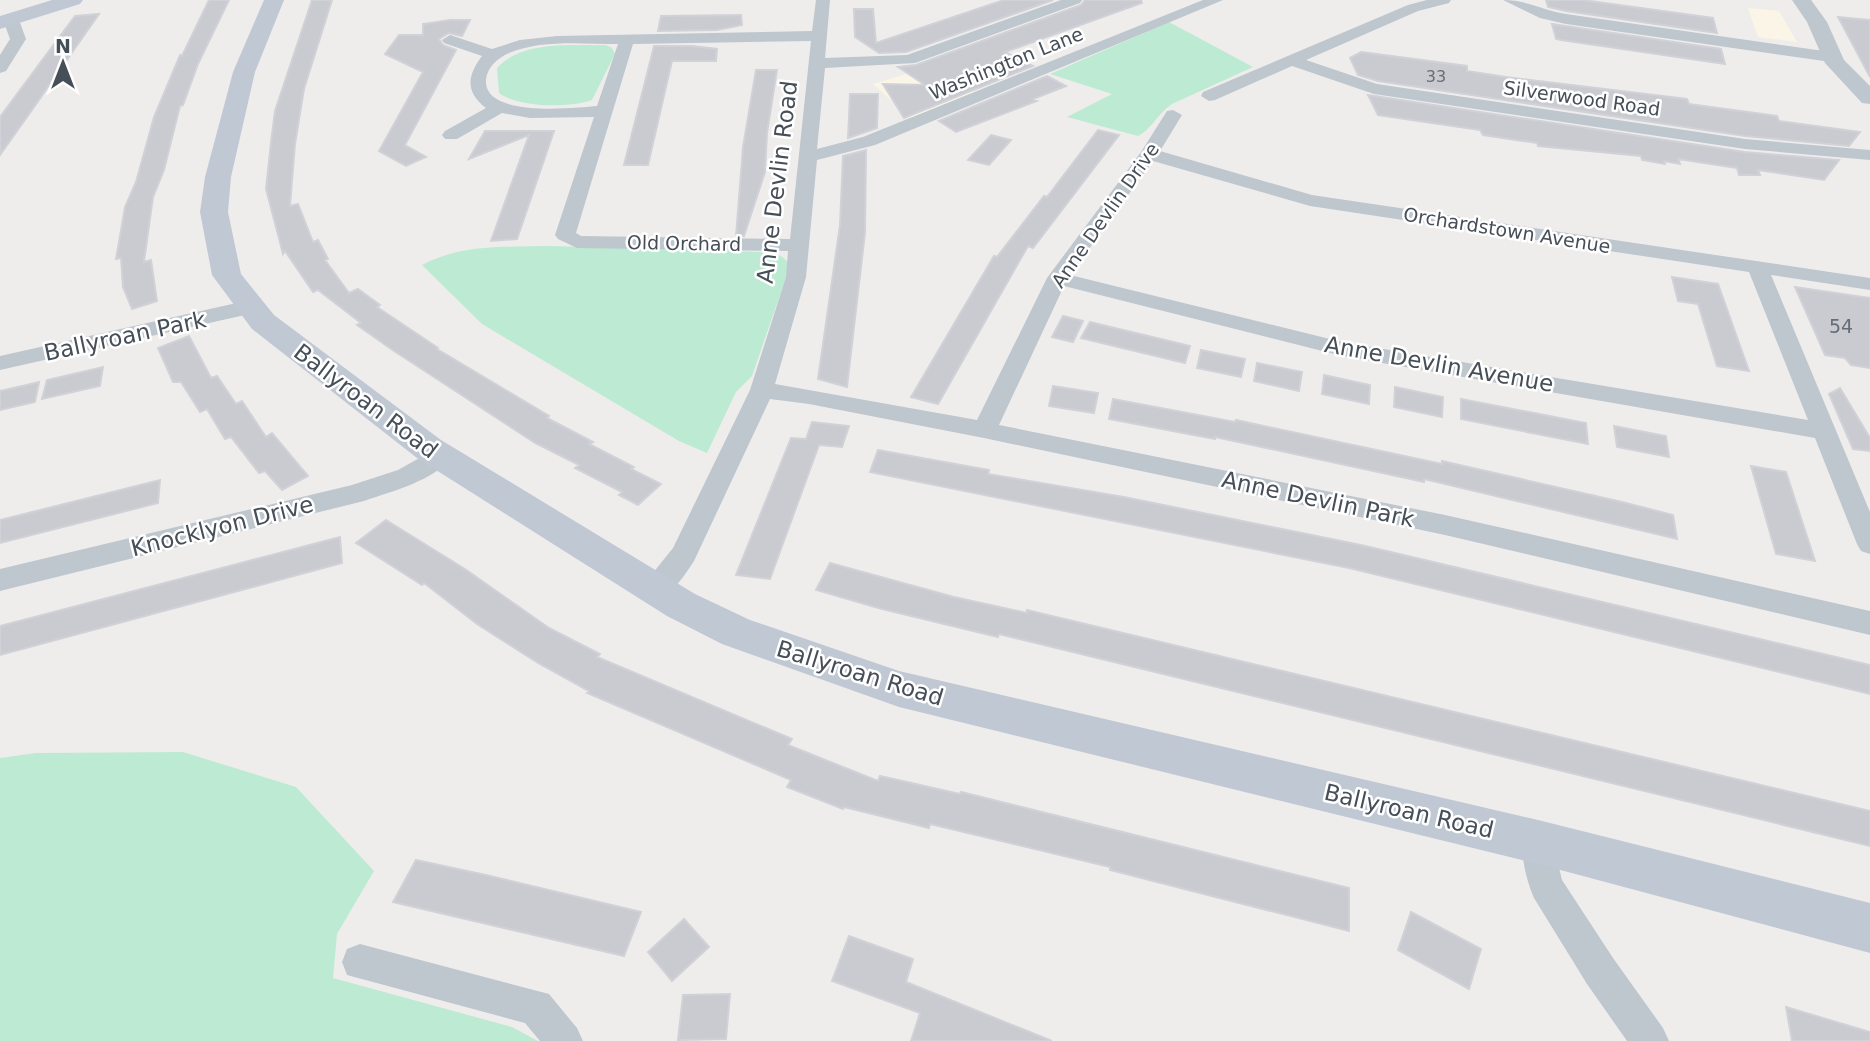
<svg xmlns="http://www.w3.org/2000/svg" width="1870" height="1041" viewBox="0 0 1870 1041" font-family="'DejaVu Sans',sans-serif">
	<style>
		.commercial { fill: #faf5e6 }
		.green { fill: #bdead2 }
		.building { fill: #cacbd1; stroke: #d1d2d8; stroke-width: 2 }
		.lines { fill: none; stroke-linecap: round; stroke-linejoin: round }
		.minor { fill: #bec6ce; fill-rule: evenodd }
		.tertiary { fill: #bec6ce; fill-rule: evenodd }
		.secondary { fill: #c0c8d4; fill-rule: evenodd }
		.labels { text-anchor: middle; stroke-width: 5; stroke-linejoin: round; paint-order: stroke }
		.far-number-label { font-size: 16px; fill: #676d76 }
		.far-street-label { font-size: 19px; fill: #464e58; stroke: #fff }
		.number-label { font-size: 19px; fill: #676d76 }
		.street-label { font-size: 23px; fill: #464e58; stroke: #fff }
	</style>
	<rect width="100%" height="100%" fill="#efedec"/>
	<!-- commercial -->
	<path class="commercial" d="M1748,8L1779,11L1797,42L1758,37Z
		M936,65L974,92L911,118L873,84Z"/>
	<!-- green -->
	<path class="green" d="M1169,22L1253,67L1172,104C1159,112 1151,130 1138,136L1067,117L1112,94L1050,74Z
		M606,45L612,48L615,54L592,100C569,108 519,108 499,93L497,68C523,40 571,46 606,45Z
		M550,246L767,252C779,254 784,256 790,266L752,376L736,392L707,453L679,441L482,324L422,265C461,244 507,247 550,246Z
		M183,752L296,787L374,871L337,934L333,978L512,1027L538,1041H0V758L36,753Z"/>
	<!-- building -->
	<path class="building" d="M209,0H229L198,64L183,105L180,106L164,170L153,197L144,262L151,260L157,301L132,309L123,287L121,258L116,259L125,207L136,182L154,117L180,55L182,56Z
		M312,0H332L304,89L295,144L290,206L298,204L313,242L318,240L328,259L325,260L349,293L358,289L380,305L377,307L438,348L437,349L549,416L547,418L593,442L589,444L634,467L631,469L661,484L638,505L619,495L622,492L575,468L579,465L535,443L391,349L357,325L361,323L318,290L313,292L285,251L283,254L266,189L271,142L275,111Z
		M1004,0H1053L906,52L879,53L855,37L854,9H873L876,43Z
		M1085,0H1141L1142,3L1005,52L1033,66L904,118L883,84L925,85L898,67L916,65L1081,5Z
		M1546,0H1583L1713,18L1717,33L1566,11L1548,7Z
		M99,14L32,110L0,155V117L75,16Z
		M741,15L742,25L717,30L658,31L661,16Z
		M1838,17L1870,20V77Z
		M450,20H470L462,36L449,33L439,39L443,45L456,50L405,145L426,157L406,166L379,151L423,72L385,54L399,35H423V24Z
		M1552,24L1721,49L1725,64L1561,40L1556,39Z
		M654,46H692L717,49L716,61H672L648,165H624Z
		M1361,52L1467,66V71L1506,77L1687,99L1689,104L1777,116L1779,121L1860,132L1849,146L1745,136L1378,81L1358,75L1350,58Z
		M756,70H777L767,133L765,172L744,236H736L743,147Z
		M1047,76L1066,86L1033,99L1037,101L956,132L939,121Z
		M850,94H878L877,128L848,138Z
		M1368,95L1745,152L1839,160L1824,180L1758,170L1760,175H1739L1737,168L1678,159L1680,164L1664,161L1665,164L1642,160L1641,156L1538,146L1537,143L1483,135L1480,130L1378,115Z
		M1098,130L1119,135L1033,248L1028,246L938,404L911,397L994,256L997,257L1044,196L1047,197Z
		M485,131H554L517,239L491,241L529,135L469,159Z
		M991,135L1011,140L989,165L968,160Z
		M866,150L865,233L847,387L818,379L840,225L843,156Z
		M1672,277L1718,284L1749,371L1717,366L1698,304L1678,301Z
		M1795,287L1870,298V368L1851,365L1845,358L1825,355Z
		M1063,316L1083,321L1073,342L1052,337Z
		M1090,322L1190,346L1185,363L1081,338Z
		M189,336L211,378L217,376L236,404L242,401L266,437L272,433L308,476L282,490L265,471L259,473L231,437L225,439L207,409L200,412L181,382H173L158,348Z
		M1201,350L1245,359L1241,377L1197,368Z
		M1257,363L1302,372L1299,391L1254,381Z
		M103,367L100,386L42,399L47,380Z
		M1324,375L1370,385L1369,404L1322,394Z
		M39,382L35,402L0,410V391Z
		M1053,386L1098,393L1094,413L1049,406Z
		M1395,387L1443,397L1442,417L1394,407Z
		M1840,388L1870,438V451L1853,449L1829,394Z
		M1113,399L1235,422L1236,420L1442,464V461L1622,502L1673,515L1677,539L1424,479V482L1215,437V439L1109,419Z
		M1461,399L1586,423L1588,444L1461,419Z
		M812,422L849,426L842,447L819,445L770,579L736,575L791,438L806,439Z
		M1614,426L1666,436L1669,457L1617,447Z
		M878,450L989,470L988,474L1124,497L1361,545L1870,665V694L1349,568L870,472Z
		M1751,466L1786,472L1815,561L1776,554Z
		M160,480L158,503L0,543V520Z
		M386,520L465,569L549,628L600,654L597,657L792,739L788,745L878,781L880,776L960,794L961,792L1349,888V931L1110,870V867L930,824L929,828L844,807L843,809L787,787L791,780L587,693L589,691L538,663L477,624L424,583L422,585L356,543Z
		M340,537L342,563L0,655V626Z
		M830,563L954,597L1027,613V610L1870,811V846L999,634L998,637L882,609L816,590Z
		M416,860L486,875L641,912L624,956L393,902Z
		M1411,912L1481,949L1469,989L1398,950Z
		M684,919L709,947L672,981L648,952Z
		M849,936L913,959L906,982L1052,1041H911L920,1013L832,981Z
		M730,994L726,1039L678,1040L683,995Z
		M1786,1007L1870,1032V1041H1792Z"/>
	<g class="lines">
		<!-- minor -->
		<path class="minor" d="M816,0H830L825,58L907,55L1061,0H1082L1080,3L915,63L825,68L817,149L863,137L1203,0H1223L875,145L817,160L806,277L775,384L977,420L1047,278L1141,152L1167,111L1173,110L1182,115L1160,151L1312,195L1870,278V290L1771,275L1870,512V554L1861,551L1857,544L1815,438L1342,356L1064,286L999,425L1445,515L1870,611V635L1445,535L984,438L809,404L770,399L694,561C682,579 667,604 644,597L640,589L673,548L750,390L786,277L788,251L577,248L558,239L555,235L594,117L530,118L502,113L457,139H445L442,135L445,131L486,108C465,92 467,76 482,56L444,43L442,40L450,35L492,49L520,40L557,36L812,31ZM811,41L790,239L581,236L576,233L633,44ZM618,44L597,106C575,108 483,118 486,80C487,67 498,58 509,53C541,39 584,44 618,44ZM1153,161L1310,206L1749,272L1808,420L1342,342L1070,275Z
			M1427,0H1451L1449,3L1418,11L1306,60L1377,84L1745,139L1870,150V160L1745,149L1374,94L1292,66L1215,100L1209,101L1201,96L1203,92L1408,5Z
			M1503,0C1526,0 1543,10 1566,14L1831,52L1839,57L1831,62L1566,24L1540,18Z
			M11,15L19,20L26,39L6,71L0,73V55L10,39L3,20Z
			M250,300L258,302L261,307L258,312L0,370V356Z
			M439,447L448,450L451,456C438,480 389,492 364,501L0,591V569L352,485L398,470Z
			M1538,826L1550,831L1562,880L1613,958L1663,1028L1669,1041H1627L1587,984L1534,898C1526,879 1518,850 1526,831Z
			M360,944L549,994L577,1028L583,1041H540L525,1023L347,975L342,962L347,949Z"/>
		<!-- tertiary -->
		<path class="tertiary" d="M1792,0H1811L1827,22L1844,60L1870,86V104L1862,103L1825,63L1807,22Z"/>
		<!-- secondary -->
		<path class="secondary" d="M52,0H83L80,4L0,29V16Z
			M264,0H284L255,72L231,177L228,212L241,274L274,315L441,440L695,594L750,620L899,671L1538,820L1870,903V953L1538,864L899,707L722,644L667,616L417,458L252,329L212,275L200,212L205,177L233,72Z"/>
	</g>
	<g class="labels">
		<!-- far-number labels -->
		<g class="far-number-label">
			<text x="1436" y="82">33</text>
		</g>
		<!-- far-street labels -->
		<g class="far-street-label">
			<text transform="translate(1006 63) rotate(-22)" y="7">Washington Lane</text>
			<text transform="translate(1582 98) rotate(8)" y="7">Silverwood Road</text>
			<text transform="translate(1105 215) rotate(-55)" y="7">Anne Devlin Drive</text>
			<text transform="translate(1507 230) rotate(9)" y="7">Orchardstown Avenue</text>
			<text transform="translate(684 243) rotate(1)" y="7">Old Orchard</text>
		</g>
		<!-- number labels -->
		<g class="number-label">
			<text x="1841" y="333">54</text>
		</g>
		<!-- street labels -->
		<g class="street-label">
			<text transform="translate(777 182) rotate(-83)" y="8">Anne Devlin Road</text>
			<text transform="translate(125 336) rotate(-12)" y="8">Ballyroan Park</text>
			<text transform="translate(1439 364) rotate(10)" y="8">Anne Devlin Avenue</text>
			<text transform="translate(366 401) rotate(37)" y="8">Ballyroan Road</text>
			<text transform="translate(1318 499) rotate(12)" y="8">Anne Devlin Park</text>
			<text transform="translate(222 526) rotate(-14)" y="8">Knocklyon Drive</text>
			<text transform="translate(860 673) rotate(17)" y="8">Ballyroan Road</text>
			<text transform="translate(1409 811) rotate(13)" y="8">Ballyroan Road</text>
		</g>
	</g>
	<!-- north arrow -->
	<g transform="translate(63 63)" stroke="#ffffff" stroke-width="5" paint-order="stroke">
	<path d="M0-5L12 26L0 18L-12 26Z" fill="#464e58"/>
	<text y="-10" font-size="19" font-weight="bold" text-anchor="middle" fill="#464e58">N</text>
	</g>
</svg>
